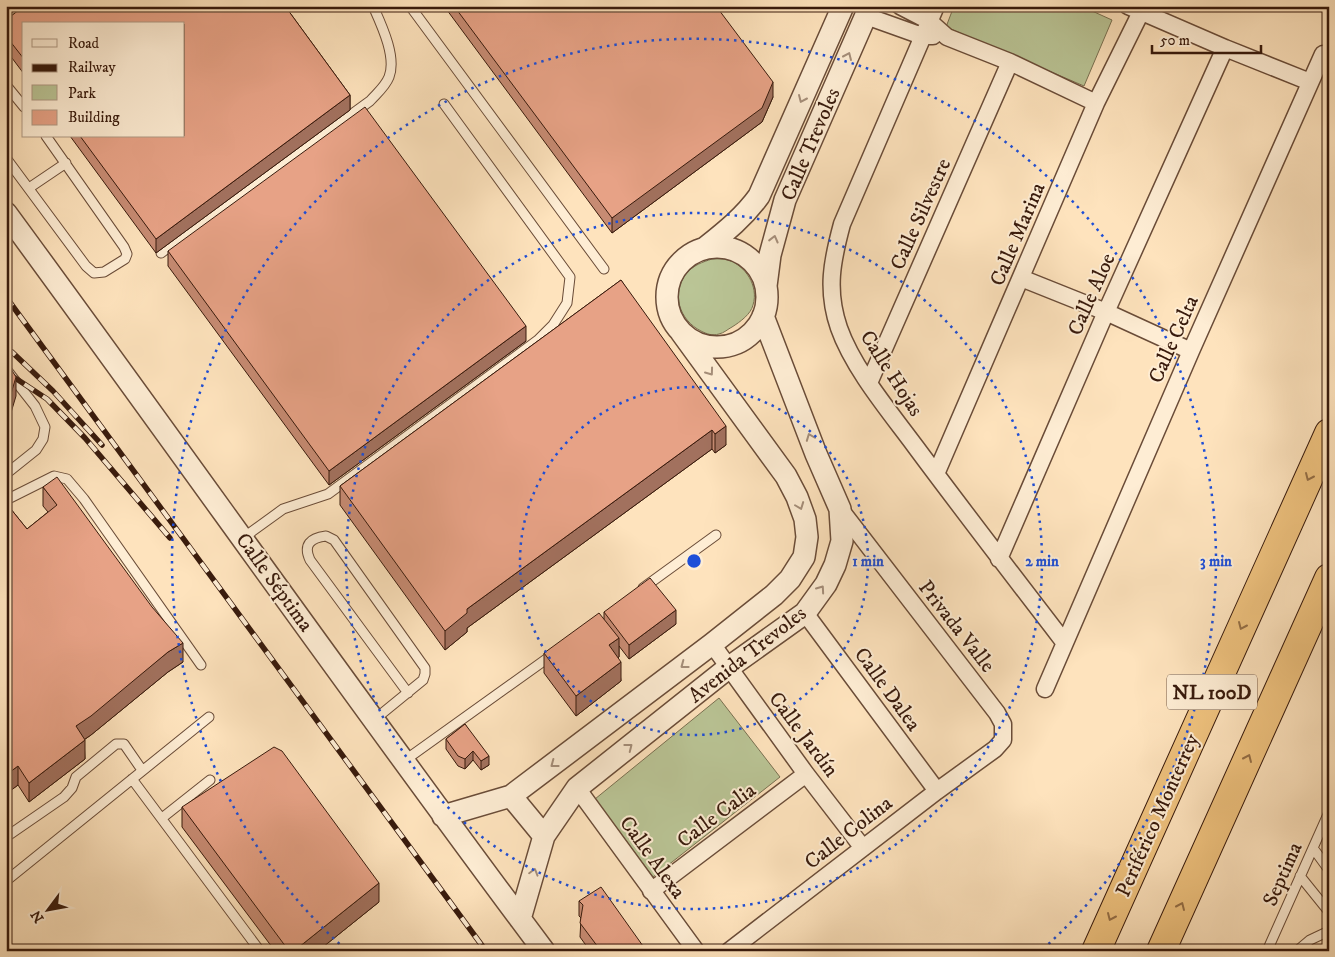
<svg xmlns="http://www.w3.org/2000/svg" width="1335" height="957" viewBox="0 0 1335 957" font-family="'IM FELL DW Pica',serif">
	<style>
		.green { fill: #bac596; stroke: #797051 }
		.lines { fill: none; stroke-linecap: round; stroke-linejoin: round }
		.service-casing { stroke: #6a4c38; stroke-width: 11 }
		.minor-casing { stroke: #6a4c38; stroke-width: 19 }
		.tertiary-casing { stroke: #6a4c38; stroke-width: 24 }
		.motorway-casing { stroke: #381a0c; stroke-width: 30 }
		.service { stroke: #feedd4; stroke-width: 9 }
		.minor { stroke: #feedd4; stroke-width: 16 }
		.tertiary { stroke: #feedd4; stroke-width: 21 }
		.motorway { stroke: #efc27e; stroke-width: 28 }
		.rail-casing { stroke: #381a0c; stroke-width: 5.5 }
		.rail { stroke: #feedd4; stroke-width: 4; stroke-dasharray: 11; stroke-linecap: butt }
		.wall { fill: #c78b73; stroke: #381a0c }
		.shaded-wall { fill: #a2715e; stroke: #381a0c }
		.building { fill: #e7a286; stroke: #381a0c }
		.oneway { stroke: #a58e7a }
		.oneway2 { stroke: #946e45 }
		.ring { fill: none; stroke: #1d4ed8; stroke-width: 2.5; stroke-dasharray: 2.5 5 }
		.labels { text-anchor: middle; stroke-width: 4; stroke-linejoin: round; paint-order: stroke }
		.shield { fill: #feedd4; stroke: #735948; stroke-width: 1 }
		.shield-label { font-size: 20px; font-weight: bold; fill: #381a0c }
		.street-label { font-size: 21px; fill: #381a0c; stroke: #feedd4 }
		.centre { fill: #1d4ed8; stroke: #feedd4; stroke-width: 2.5 }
		.ring-label { font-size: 15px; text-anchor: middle; font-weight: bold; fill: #1d4ed8; stroke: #feedd4; stroke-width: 4; stroke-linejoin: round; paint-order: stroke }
	</style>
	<rect width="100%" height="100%" fill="#fee3bd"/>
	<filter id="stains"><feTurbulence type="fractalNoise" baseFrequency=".004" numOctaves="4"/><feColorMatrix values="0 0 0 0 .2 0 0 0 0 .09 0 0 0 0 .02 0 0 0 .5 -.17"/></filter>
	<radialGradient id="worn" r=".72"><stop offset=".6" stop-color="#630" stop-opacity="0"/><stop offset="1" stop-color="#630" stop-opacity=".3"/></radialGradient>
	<!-- green -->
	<path class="green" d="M954,6H1081L1112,20L1084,86L946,27Z
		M712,259C717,259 723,258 728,260C745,265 759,286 753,305C751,314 740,322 732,327C728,329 724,333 719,334C712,336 707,334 701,331C679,320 671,293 686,274C693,265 703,262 712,259Z
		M719,698L780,777L653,877L595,799Z"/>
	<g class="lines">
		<!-- service casing -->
		<g class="service-casing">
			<path id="service" d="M410,6L604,269
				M6,85L24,107
				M6,158L86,266L94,273L104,272L125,259L127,254L124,247L46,136
				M29,188L66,163
				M161,253L370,101C377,93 385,87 389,77C397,57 381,24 373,6
				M6,369L35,406L45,427L43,439L36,450L6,474
				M6,500L54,476L67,479L84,499L201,665
				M243,538L283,509L328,494L538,340L553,325L567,303L570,277L444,104
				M643,588L716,535
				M374,720L423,680L425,674V668L334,540L326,536C310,538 303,545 310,560L408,693
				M404,761L552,655
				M132,779L260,951
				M162,818L210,780
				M6,837L64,797L72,788L76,777L116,744H124L142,770
				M1313,848L1329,870
				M1300,876L1329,912
				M6,881L209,717
				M1267,951L1329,812
				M1297,951L1310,940L1329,931"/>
		</g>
		<!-- minor casing -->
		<g class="minor-casing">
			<path id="minor" d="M900,6L929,21L947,37L1010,62L1096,103
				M936,6L842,224C832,261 826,290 839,328C853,368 889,411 915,446C964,512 1014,577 1064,642
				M1128,6L1225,48L1310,82
				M866,16L922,36H933
				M1021,278L1106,312L1191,351
				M869,383L1010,62
				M936,474L1096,103L1141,12
				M999,559L1106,312L1225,48
				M805,613L937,791
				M712,644L806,774L863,848
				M1045,689L1191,351L1323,54
				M577,788L696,951
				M651,891L806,774
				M729,951L937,791L995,749L1003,740V724L997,713L840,509"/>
		</g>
		<!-- tertiary casing -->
		<g class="tertiary-casing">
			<path id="tertiary" d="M6,213C186,458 361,707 544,951
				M667 297a50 50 0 1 1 100 0a50 50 0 1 1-100 0Z
				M705,248C725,232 744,217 759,196L843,6
				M766,286L770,255L785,200L870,6
				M511,796L544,836
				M443,816L511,796L712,644L774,595L790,579L804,557L807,537L805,519L797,497L786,476L681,332
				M520,919L544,836L577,788L728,668L805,613L826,584L835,565L842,541L840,509L816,454L763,316"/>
		</g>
		<!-- motorway casing -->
		<g class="motorway-casing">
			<path id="motorway" d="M1096,951L1329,433
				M1161,951L1329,578"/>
		</g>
		<!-- service -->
		<use href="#service" class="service"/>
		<!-- minor -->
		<use href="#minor" class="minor"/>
		<!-- tertiary -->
		<use href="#tertiary" class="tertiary"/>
		<!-- motorway -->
		<use href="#motorway" class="motorway"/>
		<!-- rail casing -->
		<g class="rail-casing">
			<path id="rail" d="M6,297L486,951
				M6,349L12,352L53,391L102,445
				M6,372L47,399L85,438L170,538"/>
		</g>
		<!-- rail -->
		<use href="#rail" class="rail"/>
	</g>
	<!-- wall -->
	<path class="wall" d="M24,6H285L350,95V110L156,253L70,136H184V24H24V74L6,50V20Z
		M444,6H716L773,97L762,122L612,233Z
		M168,251L526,341L329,485L168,266Z
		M621,280L726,445L715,453L712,449L467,628V632L445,650L340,505V486Z
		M43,487L183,662L168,672L91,735L84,740L85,759L29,802L18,785L6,794V503L27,529L48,512L43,506Z
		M604,612L676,624L629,659L619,646V657L618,658L621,681L576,716L544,673V653L604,620Z
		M465,724L489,765L481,770L473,760L465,769L458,766L446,749V739Z
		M182,807L379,902L318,951H275L182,827Z
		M579,901L643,951H590L580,937L581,918L579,916Z"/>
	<!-- shaded-wall -->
	<path class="shaded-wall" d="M773,82V97L762,122L612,233V218Z
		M350,95V110L156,253V239Z
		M526,326V341L329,485V471Z
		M16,377V396L10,416L6,417V398Z
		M726,426V445L715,453V434Z
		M712,430V449L467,628V632L445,650V631L467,609Z
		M676,610V624L629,659V645Z
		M619,638V657L609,664V645Z
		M183,643V662L168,672L91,735L76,745V726L168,652Z
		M621,662V681L576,716V696Z
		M85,740V759L29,802V783Z
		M473,751V760L465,769V759Z
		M489,756V765L481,770V761Z
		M18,766V785L6,794V775Z
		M379,883V902L318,951H294Z
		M643,946V951H637Z"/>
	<!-- building -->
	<path class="building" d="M24,6H285L350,95L156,239L80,136H184V24H24V59L6,36V20Z
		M454,6H716L773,82L762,108L612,218Z
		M365,107L526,326L329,471L168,251Z
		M621,280L726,426L715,434L712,430L467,609V613L445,631L340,486Z
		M6,361L16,377L10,397L6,398Z
		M57,477L152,607L183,643L168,652L91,716L76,726L85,740L29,783L18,766L6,775V503L27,529L57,505L43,487Z
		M650,578L676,610L629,645L604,612Z
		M599,613L619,638L609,645L621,662L576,696L544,653Z
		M465,724L489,756L481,761L473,751L465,759L458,756L446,739Z
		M274,747L282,751L379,883L294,951H289L182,807Z
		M601,887L643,946L637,951H601L580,923L583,905L579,901Z"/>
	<!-- one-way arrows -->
	<defs><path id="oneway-chevron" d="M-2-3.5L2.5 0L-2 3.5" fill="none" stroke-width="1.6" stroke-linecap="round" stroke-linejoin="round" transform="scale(1.25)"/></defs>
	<g class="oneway">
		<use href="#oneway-chevron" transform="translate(848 56) rotate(-66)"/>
		<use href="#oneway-chevron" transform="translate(802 99) rotate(114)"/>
		<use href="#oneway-chevron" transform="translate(774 239) rotate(-76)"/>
		<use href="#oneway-chevron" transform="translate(710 372) rotate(54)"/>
		<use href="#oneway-chevron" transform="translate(810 437) rotate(-111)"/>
		<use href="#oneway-chevron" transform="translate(800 506) rotate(69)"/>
		<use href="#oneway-chevron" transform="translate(821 589) rotate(-55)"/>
		<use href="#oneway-chevron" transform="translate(684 665) rotate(143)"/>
		<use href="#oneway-chevron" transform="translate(629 747) rotate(-38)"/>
		<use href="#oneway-chevron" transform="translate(554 764) rotate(143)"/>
		<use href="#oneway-chevron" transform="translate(534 872) rotate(-74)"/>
	</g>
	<g class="oneway2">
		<use href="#oneway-chevron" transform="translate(1309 477) rotate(114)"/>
		<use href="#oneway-chevron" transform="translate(1242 626) rotate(114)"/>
		<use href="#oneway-chevron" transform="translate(1248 758) rotate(-66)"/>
		<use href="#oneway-chevron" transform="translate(1181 906) rotate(-66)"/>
		<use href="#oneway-chevron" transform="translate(1111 917) rotate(114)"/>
	</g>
	<!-- distance rings -->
	<g class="ring">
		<circle cx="694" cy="561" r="174"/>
		<circle cx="694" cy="561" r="348"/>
		<path d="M345 949A522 522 0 1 1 1043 949"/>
	</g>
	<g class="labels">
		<!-- shield labels -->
		<rect class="shield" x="1167" y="674.5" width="90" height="35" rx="4"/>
		<g class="shield-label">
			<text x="1212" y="699">NL 100D</text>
		</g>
		<!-- street labels -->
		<g class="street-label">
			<text transform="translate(810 144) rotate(-67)" y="7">Calle Trevoles</text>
			<text transform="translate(920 214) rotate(-66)" y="7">Calle Silvestre</text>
			<text transform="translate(1017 234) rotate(-67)" y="7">Calle Marina</text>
			<text transform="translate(1091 294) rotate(-66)" y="7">Calle Aloe</text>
			<text transform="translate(1173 339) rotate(-66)" y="7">Calle Celta</text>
			<text transform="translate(892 373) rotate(57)" y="7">Calle Hojas</text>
			<text transform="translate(275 582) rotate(54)" y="7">Calle Séptima</text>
			<text transform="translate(957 626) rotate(52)" y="7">Privada Valle</text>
			<text transform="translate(747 654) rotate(-38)" y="7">Avenida Trevoles</text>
			<text transform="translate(888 689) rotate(54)" y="7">Calle Dalea</text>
			<text transform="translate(804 734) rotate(53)" y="7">Calle Jardín</text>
			<text transform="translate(716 815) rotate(-37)" y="7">Calle Calia</text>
			<text transform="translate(1157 815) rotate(-66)" y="7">Periférico Monterrey</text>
			<text transform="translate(848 832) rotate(-38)" y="7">Calle Colina</text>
			<text transform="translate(653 857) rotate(54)" y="7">Calle Alexa</text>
			<text transform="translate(1282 874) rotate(-66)" y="7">Septima</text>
		</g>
	</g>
	<circle cx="694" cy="561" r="8" class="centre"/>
	<g class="ring-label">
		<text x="868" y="566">1 min</text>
		<text x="1042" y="566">2 min</text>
		<text x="1216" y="566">3 min</text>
	</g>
	<!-- margin -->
	<rect width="1335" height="957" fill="none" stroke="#fee3bd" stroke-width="25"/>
	<rect x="8" y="8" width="1320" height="942" fill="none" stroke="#381a0c" stroke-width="2.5"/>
	<rect x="12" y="12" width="1310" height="932" fill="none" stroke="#381a0c"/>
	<!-- legend -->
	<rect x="22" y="22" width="162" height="115" fill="#feedd4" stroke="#af9984"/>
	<rect x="32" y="39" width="25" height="8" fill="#feedd4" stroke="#af9984"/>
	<text x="68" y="48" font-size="15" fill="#381a0c">Road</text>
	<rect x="32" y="64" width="25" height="8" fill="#381a0c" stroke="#af9984"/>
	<text x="68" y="72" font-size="15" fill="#381a0c">Railway</text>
	<rect x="32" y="85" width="25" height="15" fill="#bac596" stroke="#af9984"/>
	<text x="68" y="98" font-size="15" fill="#381a0c">Park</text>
	<rect x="32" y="110" width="25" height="15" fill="#e7a286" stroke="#af9984"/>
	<text x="68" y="122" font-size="15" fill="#381a0c">Building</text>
	<!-- north arrow -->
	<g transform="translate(48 910) rotate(238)" stroke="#feedd4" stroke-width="4" paint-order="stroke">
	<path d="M0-4L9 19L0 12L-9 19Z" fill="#381a0c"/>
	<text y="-8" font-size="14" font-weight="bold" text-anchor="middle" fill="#381a0c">N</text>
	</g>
	<!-- scale -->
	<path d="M1152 45v8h109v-8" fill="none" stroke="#381a0c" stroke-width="2.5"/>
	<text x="1160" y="45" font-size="15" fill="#381a0c" stroke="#feedd4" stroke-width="4" paint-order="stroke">50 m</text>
	<rect width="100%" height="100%" filter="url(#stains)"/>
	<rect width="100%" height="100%" fill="url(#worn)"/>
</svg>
